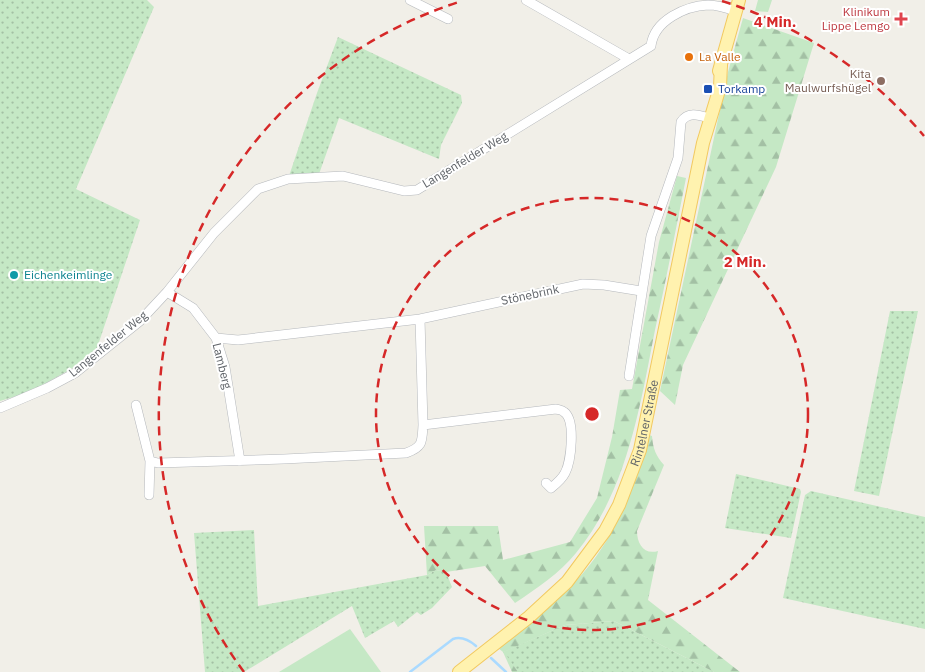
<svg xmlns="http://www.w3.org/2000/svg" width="925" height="672" viewBox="0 0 925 672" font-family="'IBM Plex Sans',sans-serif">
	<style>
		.green { fill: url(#green-dots) }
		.forest { fill: url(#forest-firs) }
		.pitch { fill: #c5e8c5 }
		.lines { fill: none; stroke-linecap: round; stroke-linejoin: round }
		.stream { stroke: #aadaff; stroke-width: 2.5 }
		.street-casing { stroke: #b5b8bc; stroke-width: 10 }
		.primary-casing { stroke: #f2c960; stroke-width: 14 }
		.street { stroke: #fff; stroke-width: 9 }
		.primary { stroke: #fff2af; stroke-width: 12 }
		.ring { fill: none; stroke: #d62828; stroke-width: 2.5; stroke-dasharray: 9 6 }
		.health-dot { fill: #e0444e; stroke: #fff; stroke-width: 2 }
		.food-dot { fill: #e8710a; stroke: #fff; stroke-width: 2 }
		.education-dot { fill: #8d6e63; stroke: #fff; stroke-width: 2 }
		.transit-dot { fill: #1a4fb4; stroke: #fff; stroke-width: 2 }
		.culture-dot { fill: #0f9aa8; stroke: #fff; stroke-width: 2 }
		.labels { text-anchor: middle; stroke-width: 4; stroke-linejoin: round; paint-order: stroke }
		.health-label { font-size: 12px; fill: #be3a42; stroke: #fff; text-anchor: end }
		.food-label { font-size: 12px; fill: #c56008; stroke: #fff; text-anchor: start }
		.education-label { font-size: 12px; fill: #785e54; stroke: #fff; text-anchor: end }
		.transit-label { font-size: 12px; fill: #164399; stroke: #fff; text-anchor: start }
		.street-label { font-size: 12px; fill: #5f6368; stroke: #fff }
		.culture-label { font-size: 12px; fill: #0d838f; stroke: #fff; text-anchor: start }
		.centre { fill: #d62828; stroke: #fff; stroke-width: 2.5 }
		.ring-label { font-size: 15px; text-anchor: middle; font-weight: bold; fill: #d62828; stroke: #fff; stroke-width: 4; stroke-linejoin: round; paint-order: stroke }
	</style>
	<defs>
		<pattern id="green-dots" width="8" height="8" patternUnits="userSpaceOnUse" patternTransform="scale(1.25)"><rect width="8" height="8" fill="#c5e8c5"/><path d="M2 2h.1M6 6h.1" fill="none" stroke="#a3c0a4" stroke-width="1.8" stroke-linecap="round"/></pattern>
		<pattern id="forest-firs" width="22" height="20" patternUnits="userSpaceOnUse" patternTransform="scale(1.25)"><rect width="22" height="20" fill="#c5e8c5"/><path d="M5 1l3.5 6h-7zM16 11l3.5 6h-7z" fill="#a3c0a4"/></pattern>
	</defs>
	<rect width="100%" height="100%" fill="#f1efe8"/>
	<!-- green -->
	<path class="green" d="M0,0H147L154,7L76,189L140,220L97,348L71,369L30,392L0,401Z
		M338,37L461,95L462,103L441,145L439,159L339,118L319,174L289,176L317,93Z
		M890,311H918L879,496L854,491Z
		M736,474L800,489L801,492L791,538L725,528Z
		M811,491L925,517V629L783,598L805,495Z
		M254,530L258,606L427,575L436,570L446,572L452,587L432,608L421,615L417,612L398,627L394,621L365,638L352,606L244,672H205L194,533Z
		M614,621L714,672H518L503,652L565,625Z"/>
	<!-- forest -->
	<path class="forest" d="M758,0H772L768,12L755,11Z
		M743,18L814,43L776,167L683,365L675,405L660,391L728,72Z
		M677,176L686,178C676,229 666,280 655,330C640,407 627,491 576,553C560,573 536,589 515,603L485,566L446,572L436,570L427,575L424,526H498L503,560L570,542L597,498L612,437L620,390L632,389L659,242Z
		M649,435L652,436C653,449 656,456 664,465L637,531C637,544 644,555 658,551L648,600L740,672H714L614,621L565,625L504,652L518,672H512L503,652L498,648C521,629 544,611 565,591C571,585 578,579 584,572C618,532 635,484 649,435Z"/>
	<!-- pitch -->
	<path class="pitch" d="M350,629L381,672H279Z"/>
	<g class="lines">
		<!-- stream -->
		<path class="stream" d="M491,658L506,672
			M410,672L453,639C462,636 469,640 476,646"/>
		<!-- street casing -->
		<g class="street-casing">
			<path id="street" d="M410,0L448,19
				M526,0L629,59
				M167,292L193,308L216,338L225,367L240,461
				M216,338L238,340L420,319L583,284L604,285L641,291
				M629,376L651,236L678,158L681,122C688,111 699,115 709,118
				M136,405L150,461L149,495
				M0,408L47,388L75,373L140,321L167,292L214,233L258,189L288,179L343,176L404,191L417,190L651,46C654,20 686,6 708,5C717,5 727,8 735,11
				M423,425L556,409C559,410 562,410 564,412C576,420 571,462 565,473C562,479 556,484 551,488L546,483
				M150,461L158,463L284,459L406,453C423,447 422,442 423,425L420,319"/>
		</g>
		<!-- primary casing -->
		<g class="primary-casing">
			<g id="primary">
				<path d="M719,71L739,0"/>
				<path id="s1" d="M459,672L529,617L567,582L605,531L619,505L640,450L703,143L720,87L721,64"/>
			</g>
		</g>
		<!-- street -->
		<use href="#street" class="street"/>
		<!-- primary -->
		<use href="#primary" class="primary"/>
	</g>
	<!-- distance rings -->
	<g class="ring">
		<circle cx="592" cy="414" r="216"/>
		<path d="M244 672A433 433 0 0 1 462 1M722 1A433 433 0 0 1 924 136"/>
	</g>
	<!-- markers -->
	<path class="health-dot" d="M898.5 11.5h5v5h5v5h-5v5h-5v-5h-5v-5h5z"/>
	<circle class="food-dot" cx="689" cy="57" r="5"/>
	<circle class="education-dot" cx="881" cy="81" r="5"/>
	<rect class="transit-dot" x="703" y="84" width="10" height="10" rx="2.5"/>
	<circle class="culture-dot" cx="14" cy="275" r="5"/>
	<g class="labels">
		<!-- health labels -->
		<g class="health-label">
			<text x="890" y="16">Klinikum<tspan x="890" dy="14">Lippe Lemgo</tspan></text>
		</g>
		<!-- food labels -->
		<g class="food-label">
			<text x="699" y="61">La Valle</text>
		</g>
		<!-- education labels -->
		<g class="education-label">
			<text x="871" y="78">Kita<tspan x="871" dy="14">Maulwurfshügel</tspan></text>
		</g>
		<!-- transit labels -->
		<g class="transit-label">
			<text x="718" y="93">Torkamp</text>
		</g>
		<!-- street labels -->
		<g class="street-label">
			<text transform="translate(465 160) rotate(-31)" y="4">Langenfelder Weg</text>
			<text transform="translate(530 295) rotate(-12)" y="4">Stönebrink</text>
			<text transform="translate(108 344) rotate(-39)" y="4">Langenfelder Weg</text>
			<text transform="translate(222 366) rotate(76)" y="4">Lamberg</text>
			<text dy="4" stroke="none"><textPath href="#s1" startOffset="320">Rintelner Straße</textPath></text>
		</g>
		<!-- culture labels -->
		<g class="culture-label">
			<text x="24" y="279">Eichenkeimlinge</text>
		</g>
	</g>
	<circle cx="592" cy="414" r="8" class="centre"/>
	<g class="ring-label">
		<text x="775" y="27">4 Min.</text>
		<text x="745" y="267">2 Min.</text>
	</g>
</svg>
